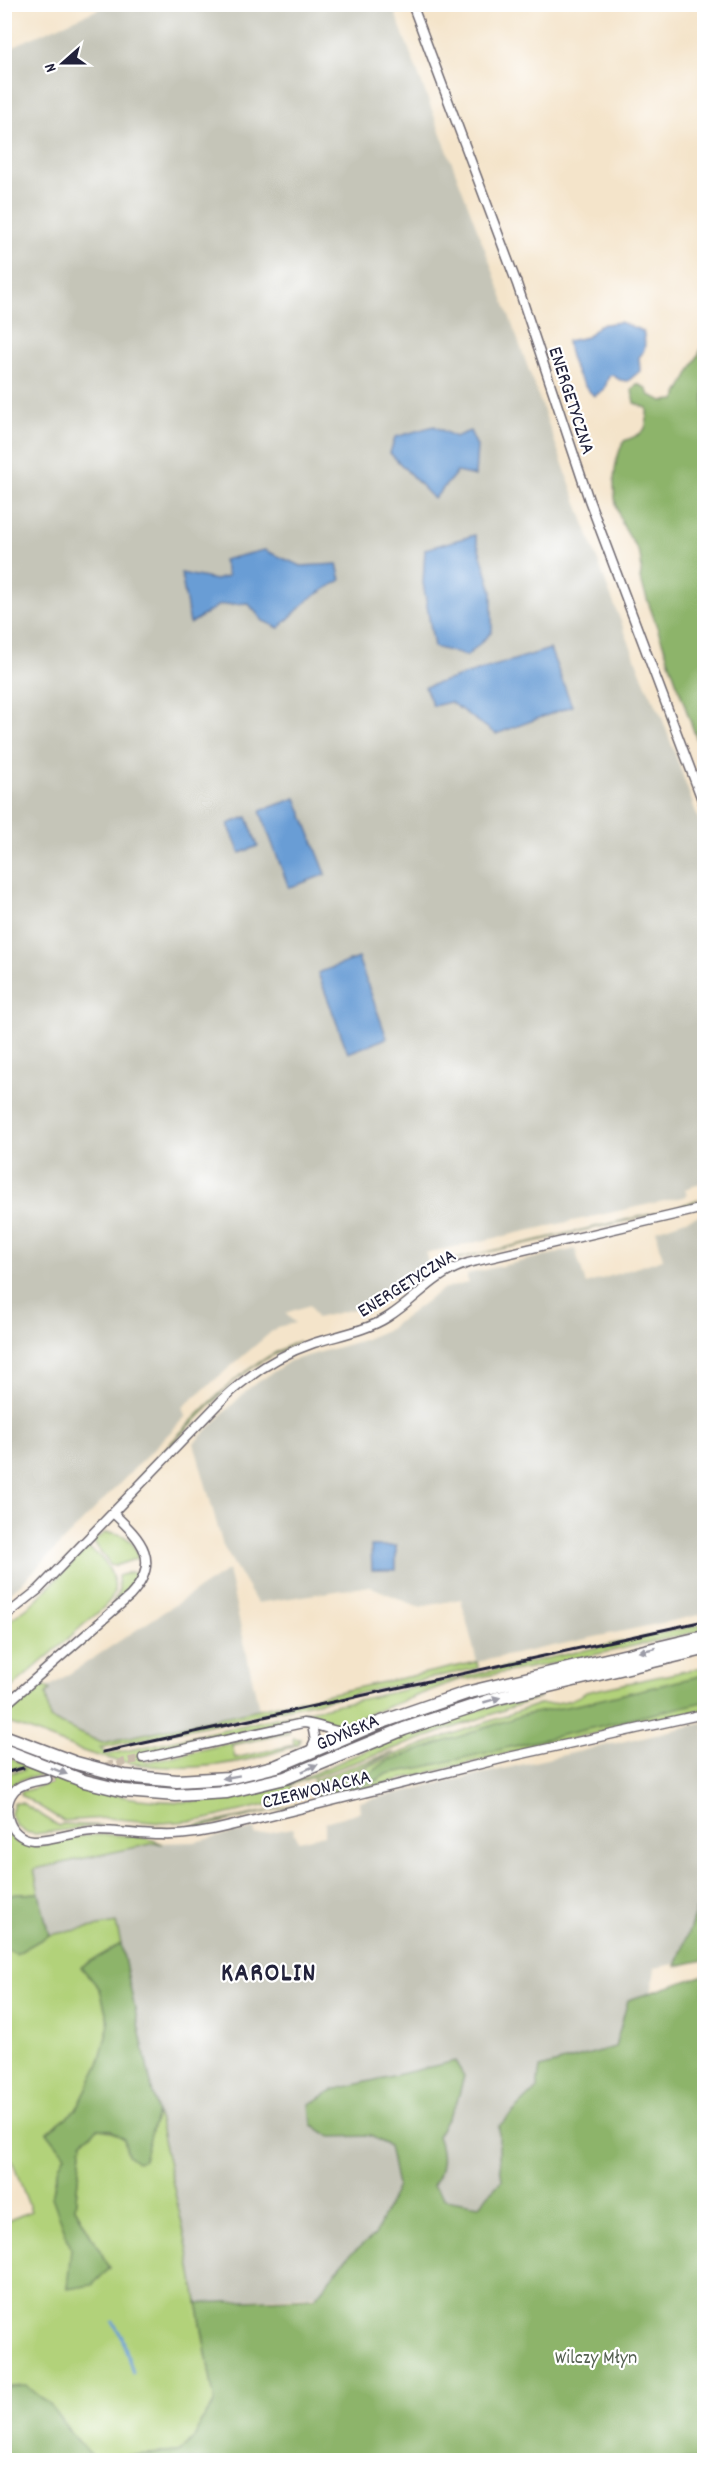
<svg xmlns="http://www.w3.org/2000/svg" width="709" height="2465" viewBox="0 0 709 2465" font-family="Dekko,sans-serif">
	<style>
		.industrial { fill: #c5c5b8 }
		.green { fill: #b2d27a; stroke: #6a7a5a; stroke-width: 1.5 }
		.forest { fill: #8db46a; stroke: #586b52; stroke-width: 1.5 }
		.water { fill: #699dd5; stroke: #466088; stroke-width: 1.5 }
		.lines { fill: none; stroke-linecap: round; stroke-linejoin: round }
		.stream { stroke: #699dd5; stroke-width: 3 }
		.street-tunnel { stroke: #cabdad; stroke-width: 8; stroke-dasharray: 8 4; stroke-linecap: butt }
		.street-casing { stroke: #6c666d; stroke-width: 11 }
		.secondary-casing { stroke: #6c666d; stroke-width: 15 }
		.street { stroke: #fff; stroke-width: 8 }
		.secondary { stroke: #fff; stroke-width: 12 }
		.rail { stroke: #22223b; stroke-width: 3 }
		.oneway { fill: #9c9ca7 }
		.labels { text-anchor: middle; stroke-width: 4.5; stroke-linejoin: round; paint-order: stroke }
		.street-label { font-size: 20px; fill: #22223b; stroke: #fff }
		.park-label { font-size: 20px; fill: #546051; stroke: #fff }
		.district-label { font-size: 26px; font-weight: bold; letter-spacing: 1.5px; fill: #22223b; stroke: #fff }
	</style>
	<rect width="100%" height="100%" fill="#fff"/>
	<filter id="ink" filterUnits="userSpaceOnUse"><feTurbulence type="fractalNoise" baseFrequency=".0167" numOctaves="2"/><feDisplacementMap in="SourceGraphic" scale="12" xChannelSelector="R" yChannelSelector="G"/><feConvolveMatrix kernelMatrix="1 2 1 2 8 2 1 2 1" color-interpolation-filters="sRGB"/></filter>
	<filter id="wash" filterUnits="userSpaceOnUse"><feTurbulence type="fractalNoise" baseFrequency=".008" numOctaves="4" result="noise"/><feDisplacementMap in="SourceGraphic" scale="24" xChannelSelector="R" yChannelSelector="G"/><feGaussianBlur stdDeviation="1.35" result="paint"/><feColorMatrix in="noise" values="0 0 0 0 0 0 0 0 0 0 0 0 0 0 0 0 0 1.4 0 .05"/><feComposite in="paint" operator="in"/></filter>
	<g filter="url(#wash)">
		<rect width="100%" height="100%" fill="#f4e4ca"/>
		<!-- industrial -->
		<path class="industrial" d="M108,5H392L489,260L607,586L645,683L661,715L704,835V1182L685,1189L687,1196L426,1253L428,1264L389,1297L375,1304L316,1318L310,1305L285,1313L295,1323L277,1327L183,1407L186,1416L24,1581L5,1597L4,54L20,43Z
			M704,1214V1614L477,1662L461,1599L419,1607L369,1586L257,1603L223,1546L194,1443L249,1388L290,1361L363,1340L389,1329L443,1289L468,1283L467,1274L575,1249L586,1284L663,1259L656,1230Z
			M228,1570L259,1709L102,1743L50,1719L46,1689Z
			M704,1723V1910L689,1961L655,1968L652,1989L568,2255L414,2289L199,2303L197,2301L179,2209L116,1923L49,1935L34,1869L156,1843L194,1842L254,1829L255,1835L293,1828L298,1841L325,1835V1822L360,1812L359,1802Z"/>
		<!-- green -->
		<path class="green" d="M699,1199L687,1207L452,1260L673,1209Z
			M299,1341L262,1361L235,1380L137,1479C187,1427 232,1369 299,1341Z
			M105,1533C123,1531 135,1541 138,1558L115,1566L110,1565L93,1541Z
			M87,1548C102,1554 121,1580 112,1597C106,1608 92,1617 82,1626C57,1649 31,1671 5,1693V1624L34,1602Z
			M131,1572L137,1573L131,1586L113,1603L119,1590L118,1576Z
			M704,1624V1630L571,1660L464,1680L463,1678L340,1725C329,1725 326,1718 317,1715C307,1712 295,1717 286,1719V1722L139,1755L147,1762L288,1730L289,1733L232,1745L235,1758L294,1745L293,1738L300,1739L298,1744C233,1770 163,1775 95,1755C64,1746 36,1731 5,1722L4,1714L40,1684L44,1685L50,1690L46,1693L50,1719L102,1743L477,1662L478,1668L100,1748L107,1755Z
			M704,1667V1709L524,1749L318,1800L314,1787C346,1780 366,1766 395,1755C443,1737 491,1721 539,1704C555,1705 573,1701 586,1692Z
			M541,1697L290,1785L295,1798L203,1820L162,1823L106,1818L63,1821L21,1795V1792L51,1783L43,1775L20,1780L10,1786L5,1785V1774L24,1770L21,1767L5,1771L4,1757C50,1770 91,1793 139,1799C178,1804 219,1802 257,1793C294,1784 328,1767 363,1752C419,1728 481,1704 541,1697Z
			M395,1752L340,1777L313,1784L314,1780Z
			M14,1803H22L59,1826L62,1824L181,1829L297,1805L193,1829L161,1830L96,1826L35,1834L25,1832L16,1825L11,1814Z
			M5,1832C11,1838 18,1845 28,1846C40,1848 58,1841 70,1838C95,1833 140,1833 163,1844L156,1843L34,1869L39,1893L5,1895Z
			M116,1923L121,1944L81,1967L100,1989L109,2024L99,2064L76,2110L47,2132L65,2155C40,2200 63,2207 71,2247C73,2259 69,2276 67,2288L110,2268L75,2208L82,2141L98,2129C120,2130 130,2144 143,2160L157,2112L188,2251L215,2403L201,2422L194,2438L187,2446L178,2452L121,2456L115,2460H97L77,2441L49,2404L10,2387L5,2391V2222L31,2211L5,2142V1948L16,1954L49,1935Z"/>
		<!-- forest -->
		<path class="forest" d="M704,344V760L640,579C646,550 632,546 622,523C611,497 611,465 624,441C645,433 648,431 647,408L634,403L632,390L637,384L646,388L649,395L663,401L675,400Z
			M704,1675V1702L425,1767L387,1774L377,1780L346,1791L339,1793L335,1790L336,1786L342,1782L368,1775L387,1761L523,1715L581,1704Z
			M704,1889V1960L676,1966Z
			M39,1893L49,1935L16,1954L5,1948V1895Z
			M121,1944L157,2112L144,2160L137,2162L128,2155L124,2139L111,2130L98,2129L82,2141L75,2208L110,2268L92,2285L67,2289L71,2248L52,2197L59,2166L65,2155L47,2132L76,2110L99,2064L109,2024L100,1989L81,1967Z
			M704,1975V2460H115L121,2456L178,2452L187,2446L194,2438L201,2422L215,2403L197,2301L199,2303L315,2298L349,2255L375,2235L397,2186L389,2146L371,2136L331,2137L312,2125L310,2104L333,2090L455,2061L464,2076L457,2102L437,2136C444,2154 443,2169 433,2186L445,2199L479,2205L502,2180L499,2158V2126L537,2089L540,2068L615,2047L628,2000Z
			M27,2386L49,2404L77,2441L97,2460H5V2391L10,2387Z"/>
		<!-- water -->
		<path class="water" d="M620,322L643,331C645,340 647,350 639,357L640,371L628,381L620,380L612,375L609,376L604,390L594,396C579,382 569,361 567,341L587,337L599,325Z
			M434,426L455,437L470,431L477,446L475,476L457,472L434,499L390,453L395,437Z
			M475,535L492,591V632L467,656L434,647L423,583L425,549Z
			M264,550L301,566L337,564L341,580L309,599L279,628L263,621L248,603L219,605L190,624L181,573L216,580L228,576L223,560Z
			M550,649L572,706L496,734L450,702L433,706L425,687Z
			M296,798L326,874L289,888L260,811Z
			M247,817L258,846L240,853L228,824Z
			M358,958L387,1038L348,1053L318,973Z
			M371,1546H396V1570H372Z"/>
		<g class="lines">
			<!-- stream -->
			<path class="stream" d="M113,2322L122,2337L133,2373"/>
		</g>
	</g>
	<g filter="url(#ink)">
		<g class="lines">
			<!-- street-tunnel -->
			<path class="street-tunnel" d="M47,1779L143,1758"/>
			<!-- street casing -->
			<g class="street-casing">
				<path id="street" d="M412,4L517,284L589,500L704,805
					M4,1617L38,1590L221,1401C248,1375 278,1355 314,1343C339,1335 366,1331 388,1317C418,1298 432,1275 468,1263L704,1208
					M4,1706L130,1596C162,1561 142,1540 113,1513
					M310,1752L315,1741L312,1725
					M143,1758L303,1723C319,1724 332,1732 349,1733
					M47,1779C37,1781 25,1782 16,1789C0,1804 7,1838 33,1840C48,1841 74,1832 92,1831C115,1830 138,1835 161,1835C185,1836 207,1832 230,1826L513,1756L704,1714"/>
			</g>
			<!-- secondary casing -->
			<g class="secondary-casing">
				<path id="secondary" d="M4,1736L76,1763L125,1776L177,1781L228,1778L277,1766L379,1723L466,1693L704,1637
					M4,1750L84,1781L125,1791L176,1795L227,1792L285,1778L404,1729L498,1698L704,1649"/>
			</g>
			<!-- street -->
			<use href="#street" class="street"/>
			<!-- secondary -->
			<use href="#secondary" class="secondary"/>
			<!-- rail -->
			<path class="rail" d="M103,1752L704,1621
				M4,1773L23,1768"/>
		</g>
		<!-- one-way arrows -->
		<defs><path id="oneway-solid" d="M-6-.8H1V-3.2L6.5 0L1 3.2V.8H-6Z" transform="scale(1.5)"/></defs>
		<g class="oneway">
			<use href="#oneway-solid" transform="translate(647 1650) rotate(167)"/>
			<use href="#oneway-solid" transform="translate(492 1700) rotate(-16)"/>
			<use href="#oneway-solid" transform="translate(310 1768) rotate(-24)"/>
			<use href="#oneway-solid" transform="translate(59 1771) rotate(22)"/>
			<use href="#oneway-solid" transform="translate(231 1777) rotate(170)"/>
		</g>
	</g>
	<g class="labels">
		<!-- street labels -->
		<g class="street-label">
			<text transform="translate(573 400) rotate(72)" y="7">ENERGETYCZNA</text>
			<text transform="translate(406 1282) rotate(-32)" y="7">ENERGETYCZNA</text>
			<text transform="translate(347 1731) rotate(-23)" y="7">GDYŃSKA</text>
			<text transform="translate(316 1788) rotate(-14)" y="7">CZERWONACKA</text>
		</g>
		<!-- park labels -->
		<g class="park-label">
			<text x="596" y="2363">Wilczy Młyn</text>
		</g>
		<!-- district labels -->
		<g class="district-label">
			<text x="269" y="1980">KAROLIN</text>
		</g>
	</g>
	<!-- margin -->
	<rect width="709" height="2465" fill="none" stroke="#fff" stroke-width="24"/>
	<!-- north arrow -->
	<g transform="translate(63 63) rotate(249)" stroke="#ffffff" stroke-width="4.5" paint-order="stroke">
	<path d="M0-4.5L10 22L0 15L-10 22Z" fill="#22223b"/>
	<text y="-9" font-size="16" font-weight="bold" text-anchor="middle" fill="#22223b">N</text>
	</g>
</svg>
